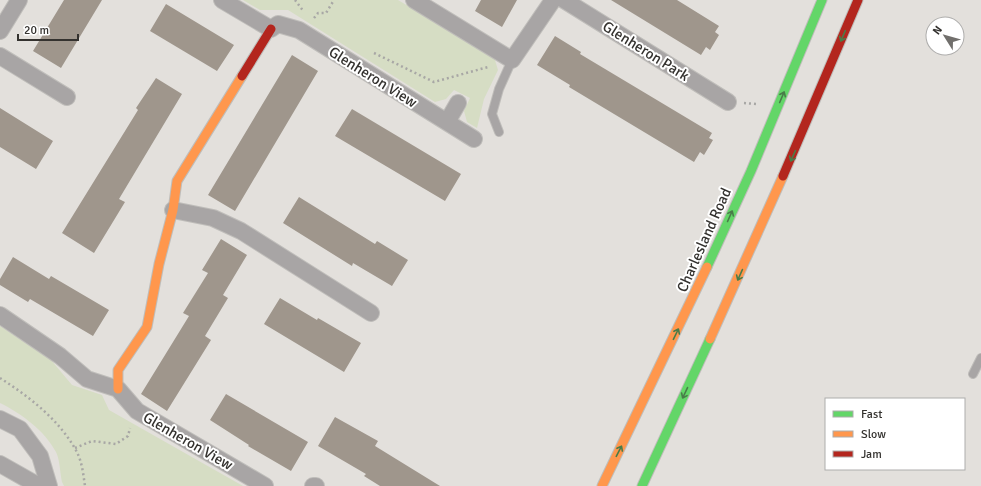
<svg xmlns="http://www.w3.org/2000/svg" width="981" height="486" viewBox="0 0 981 486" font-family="Signika,sans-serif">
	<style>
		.green { fill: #d6ddc4 }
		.building { fill: #9f968c }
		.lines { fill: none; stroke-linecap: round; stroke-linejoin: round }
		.lane-casing { stroke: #bfbdba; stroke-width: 10 }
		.street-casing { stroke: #bfbdba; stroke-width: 18 }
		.fast-casing { stroke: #bfbdba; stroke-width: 11 }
		.slow-casing { stroke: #bfbdba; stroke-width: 11 }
		.jam-casing { stroke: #bfbdba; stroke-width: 11 }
		.path { stroke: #a8a7a5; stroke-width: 2.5; stroke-dasharray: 2 3; stroke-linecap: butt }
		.lane { stroke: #a8a5a5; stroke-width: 8 }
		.street { stroke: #a8a5a5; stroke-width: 16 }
		.fast { stroke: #63d668; stroke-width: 9 }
		.slow { stroke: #ff974d; stroke-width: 9 }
		.jam { stroke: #b3261e; stroke-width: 9 }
		.oneway { stroke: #497c49 }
		.labels { text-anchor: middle; stroke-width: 4; stroke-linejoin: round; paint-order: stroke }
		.street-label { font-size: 15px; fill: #34322f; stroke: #fff }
	</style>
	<rect width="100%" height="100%" fill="#e3e0dc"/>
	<!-- green -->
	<path class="green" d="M243,0H398L494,57L498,70L484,99L477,128L467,122L464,111L470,98L454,90L446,99L435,102L288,10H260Z
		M0,326L51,360L72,385L102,395L109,410L243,486H64L62,482C60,473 60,460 56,452C44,430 22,414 0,403Z"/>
	<!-- building -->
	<path class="building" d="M64,0H102L61,68L33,51Z
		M481,0H517L502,27L475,11Z
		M611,0H677L719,26L715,32L719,35L710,50L706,47L701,55Z
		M166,4L234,45L217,71L150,31Z
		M555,36L581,52L580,54L712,133L709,138L713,140L704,155L700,152L694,162L569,87L570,85L537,65Z
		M292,55L318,71L235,211L208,195Z
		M156,78L182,94L119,199L125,202L94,253L62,233L138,110L136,108Z
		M0,108L53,141L36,169L0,147Z
		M352,109L461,174L445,201L335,136Z
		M299,197L375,244L377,241L408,260L392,286L353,263L352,266L283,223Z
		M221,239L247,255L223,295L228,298L205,336L211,340L167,411L141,394L189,316L183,313L208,273L202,270Z
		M13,257L49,279L51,276L109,310L93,336L30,299L28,302L0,285V279Z
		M280,298L317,320L318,318L361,343L344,372L264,324Z
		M226,394L308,442L291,471L248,446L249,445L210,420Z
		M335,417L378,441L375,446L440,486H380L364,476L366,474L318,446Z"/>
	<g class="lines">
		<!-- lane casing -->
		<g class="lane-casing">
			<path id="lane" d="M499,132L492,114L499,89L512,60
				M973,374L981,358"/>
		</g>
		<!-- street casing -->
		<g class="street-casing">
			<path id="street" d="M222,0L271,29L278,24L299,30L474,139
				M414,0L512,60L553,0
				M564,0L728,102
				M0,31L19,0
				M0,56L67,97
				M447,122L458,103
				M173,210L213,218L241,231L371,313
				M0,315L60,356L87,379L118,389L137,411L265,486
				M0,419L20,429L40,456L49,486
				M0,464L39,486
				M313,486H316"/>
		</g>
		<!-- fast casing -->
		<g class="fast-casing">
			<path id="fast" d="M707,267L751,171L822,0
				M642,486L710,339"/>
		</g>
		<!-- slow casing -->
		<g class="slow-casing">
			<path id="slow" d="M710,339L783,176
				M118,389V370L147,327L159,264L173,210L177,181L242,76
				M602,486L707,267"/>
		</g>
		<!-- jam casing -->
		<g class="jam-casing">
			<path id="jam" d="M242,76L271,29
				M783,176L858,0"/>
		</g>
		<!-- path -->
		<path class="path" d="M295,0L304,12
			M314,18L318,13H326L334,0
			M374,53L434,82L488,67
			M744,103L757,104
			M0,378C28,396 57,418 74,447C82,459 83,473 85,486
			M75,448L92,441L116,444L128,436L130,428"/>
		<!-- lane -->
		<use href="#lane" class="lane"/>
		<!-- street -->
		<use href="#street" class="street"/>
		<!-- fast -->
		<use href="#fast" class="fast"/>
		<!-- slow -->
		<use href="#slow" class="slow"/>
		<!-- jam -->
		<use href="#jam" class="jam"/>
	</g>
	<!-- one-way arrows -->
	<defs><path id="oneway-shaft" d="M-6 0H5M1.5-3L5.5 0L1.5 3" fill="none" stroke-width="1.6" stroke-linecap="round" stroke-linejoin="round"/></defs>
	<g class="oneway">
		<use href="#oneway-shaft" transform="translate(843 36) rotate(113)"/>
		<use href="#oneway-shaft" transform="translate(782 97) rotate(-67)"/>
		<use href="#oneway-shaft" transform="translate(793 156) rotate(114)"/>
		<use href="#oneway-shaft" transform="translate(730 216) rotate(-66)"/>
		<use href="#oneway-shaft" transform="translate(740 275) rotate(114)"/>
		<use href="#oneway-shaft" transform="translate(676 334) rotate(-64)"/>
		<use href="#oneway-shaft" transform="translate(685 393) rotate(115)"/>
		<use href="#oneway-shaft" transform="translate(619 451) rotate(-63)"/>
	</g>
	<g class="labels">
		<!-- street labels -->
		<g class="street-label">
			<text transform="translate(646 51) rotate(32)" y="5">Glenheron Park</text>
			<text transform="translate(373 77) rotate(32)" y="5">Glenheron View</text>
			<text transform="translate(704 240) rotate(-66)" y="5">Charlesland Road</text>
			<text transform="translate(188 441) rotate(30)" y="5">Glenheron View</text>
		</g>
	</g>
	<!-- legend -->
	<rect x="825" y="398" width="140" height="72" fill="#ffffff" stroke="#aeadac"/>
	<rect x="833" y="411" width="20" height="6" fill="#63d668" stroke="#aeadac"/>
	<text x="861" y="418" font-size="12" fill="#34322f">Fast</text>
	<rect x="833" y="431" width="20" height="6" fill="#ff974d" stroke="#aeadac"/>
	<text x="861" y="438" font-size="12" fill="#34322f">Slow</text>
	<rect x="833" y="451" width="20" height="6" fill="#b3261e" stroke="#aeadac"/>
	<text x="861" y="458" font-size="12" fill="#34322f">Jam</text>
	<!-- north arrow -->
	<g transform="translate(945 36) rotate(307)"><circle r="19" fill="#ffffff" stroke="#aeadac"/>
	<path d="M0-3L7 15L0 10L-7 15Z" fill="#716f6c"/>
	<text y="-6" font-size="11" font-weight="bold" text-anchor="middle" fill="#34322f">N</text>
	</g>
	<!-- scale -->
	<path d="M18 34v6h60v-6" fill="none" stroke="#34322f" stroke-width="2"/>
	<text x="24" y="34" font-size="12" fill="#34322f" stroke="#ffffff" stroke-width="3" paint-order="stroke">20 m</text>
</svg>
